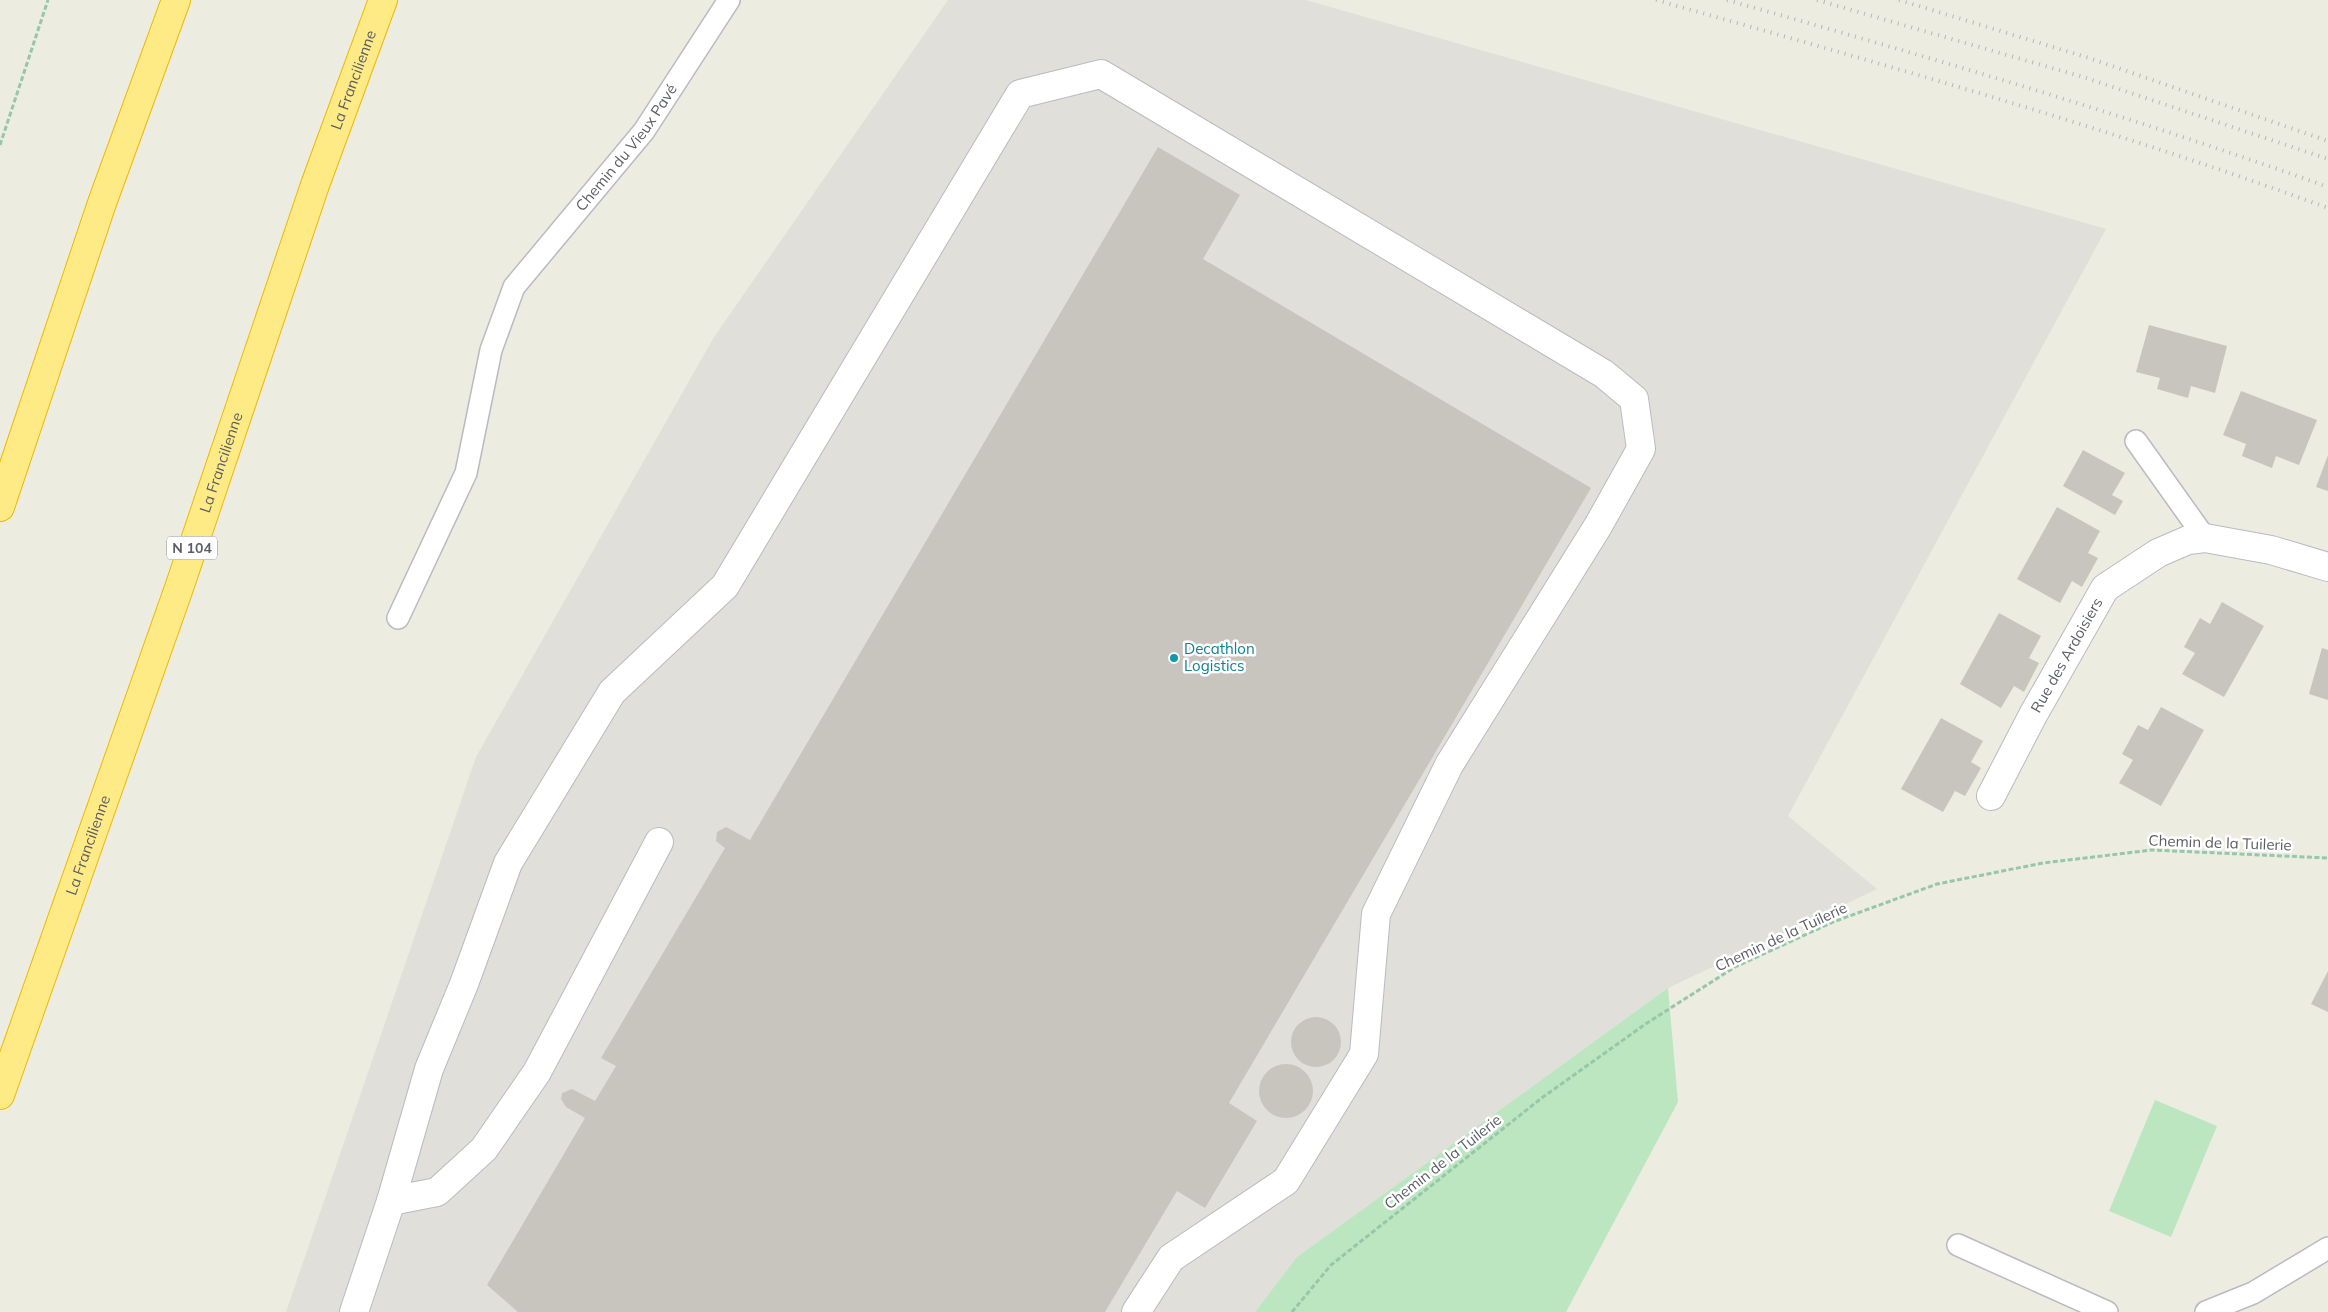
<svg xmlns="http://www.w3.org/2000/svg" width="2328" height="1312" viewBox="0 0 2328 1312" font-family="Mulish,sans-serif">
	<style>
		.industrial { fill: #e1dfd9 }
		.green { fill: #bce6c0 }
		.building { fill: #c8c5be }
		.lines { fill: none; stroke-linecap: round; stroke-linejoin: round }
		.lane-casing { stroke: #b9bbc1; stroke-width: 24 }
		.street-casing { stroke: #b9bbc1; stroke-width: 30 }
		.highway-casing { stroke: #eeb900; stroke-width: 30 }
		.path { stroke: #95c7a8; stroke-width: 3; stroke-dasharray: 5 2.5; stroke-linecap: butt }
		.lane { stroke: #fff; stroke-width: 21 }
		.street { stroke: #fff; stroke-width: 28 }
		.highway { stroke: #ffeb86; stroke-width: 28 }
		.rail { stroke: #b5b6b6; stroke-width: 4; stroke-dasharray: 1 6; stroke-linecap: butt }
		.culture-dot { fill: #0f9aa8; stroke: #fff; stroke-width: 2 }
		.labels { text-anchor: middle; stroke-width: 5; stroke-linejoin: round; paint-order: stroke }
		.shield { fill: #fff; stroke: #8c8e92; stroke-width: 1 }
		.shield-label { font-size: 14px; font-weight: bold; fill: #5a5d63 }
		.street-label { font-size: 15px; fill: #5a5d63; stroke: #fff }
		.culture-label { font-size: 15px; fill: #0d838f; stroke: #fff; text-anchor: start }
	</style>
	<rect width="100%" height="100%" fill="#edece1"/>
	<!-- industrial -->
	<path class="industrial" d="M948,0H1306L2106,229L1788,816L1877,889L1668,988L1297,1257L1255,1312H286L476,757L714,337Z"/>
	<!-- green -->
	<path class="green" d="M1668,988L1678,1102L1566,1312H1255L1297,1257Z
		M2155,1100L2217,1126L2171,1237L2109,1211Z"/>
	<!-- building -->
	<path class="building" d="M1158,147L1240,195L1203,259L1591,488L1229,1103L1257,1121L1205,1208L1177,1191L1105,1312H518L487,1285L585,1118L566,1107L561,1099L562,1093L572,1089L595,1101L616,1066L601,1058L725,848L716,841L717,832L726,827L750,840Z
		M2149,325L2227,346L2215,393L2191,386L2188,398L2157,389L2160,378L2136,372Z
		M2241,391L2317,420L2299,465L2276,456L2272,468L2242,456L2246,444L2223,435Z
		M2083,450L2125,473L2112,495L2123,501L2115,515L2063,486Z
		M2328,455V491L2316,487Z
		M2057,507L2100,531L2088,553L2098,558L2082,587L2072,581L2060,603L2017,579Z
		M2222,602L2264,626L2224,697L2182,674L2195,653L2184,647L2200,618L2210,624Z
		M1999,613L2041,636L2029,658L2039,663L2024,692L2014,686L2001,708L1960,684Z
		M2322,648L2328,650V700L2309,694Z
		M2161,707L2204,730L2161,806L2119,783L2133,760L2122,754L2138,725L2148,730Z
		M1941,718L1983,741L1971,762L1981,768L1965,796L1955,791L1943,812L1901,789Z
		M2328,971V1012L2311,1004Z
		M1291 1042a25 25 0 1 1 50 0a25 25 0 1 1-50 0Z
		M1259 1091a27 27 0 1 1 54 0a27 27 0 1 1-54 0Z"/>
	<g class="lines">
		<!-- lane casing -->
		<g class="lane-casing">
			<g id="lane">
				<path d="M2136,441L2205,538"/>
				<path id="s1" d="M398,618L466,473L491,350L514,287L644,131L729,0"/>
				<path d="M1958,1245L2107,1312"/>
				<path d="M2206,1312L2253,1293L2328,1248"/>
			</g>
		</g>
		<!-- street casing -->
		<g class="street-casing">
			<g id="street">
				<path id="s2" d="M1991,796L2033,715L2105,588L2158,553L2188,540L2205,538L2271,550L2328,567"/>
				<path d="M391,1201L437,1192L484,1149L537,1072L659,842"/>
				<path d="M354,1312L391,1201L429,1069L464,984L508,863L612,692L725,586L1020,94L1101,74L1604,374L1634,399L1641,449L1598,526L1449,765L1376,914L1364,1054L1286,1181L1171,1258L1136,1312"/>
			</g>
		</g>
		<!-- highway casing -->
		<g class="highway-casing">
			<g id="highway">
				<path d="M0,507L102,203L176,0"/>
				<path id="s3" d="M0,1095L179,588L315,185L383,0"/>
			</g>
		</g>
		<!-- path -->
		<path class="path" d="M0,145L48,0
			M1292,1312L1331,1265L1543,1097L1647,1023L1735,967L1833,922L1937,884L2043,863L2152,850L2328,858"/>
		<!-- lane -->
		<use href="#lane" class="lane"/>
		<!-- street -->
		<use href="#street" class="street"/>
		<!-- highway -->
		<use href="#highway" class="highway"/>
		<!-- rail -->
		<path class="rail" d="M1656,0C1882,64 2108,127 2328,208
			M1727,0C1929,57 2131,116 2328,187
			M1817,0L2083,77L2328,159
			M1899,0L2089,58L2328,141"/>
	</g>
	<!-- markers -->
	<circle class="culture-dot" cx="1174" cy="658" r="5"/>
	<g class="labels">
		<!-- shield labels -->
		<rect class="shield" x="167" y="536.5" width="50" height="23" rx="4"/>
		<g class="shield-label">
			<text x="192" y="553">N 104</text>
		</g>
		<!-- street labels -->
		<g class="street-label">
			<text dy="5" stroke="none"><textPath href="#s3" startOffset="1075">La Francilienne</textPath></text>
			<text dy="5" stroke="none"><textPath href="#s1" startOffset="532">Chemin du Vieux Pavé</textPath></text>
			<text dy="5" stroke="none"><textPath href="#s3" startOffset="670">La Francilienne</textPath></text>
			<text dy="5" stroke="none"><textPath href="#s2" startOffset="160">Rue des Ardoisiers</textPath></text>
			<text transform="translate(2220 843) rotate(2)" y="5">Chemin de la Tuilerie</text>
			<text dy="5" stroke="none"><textPath href="#s3" startOffset="265">La Francilienne</textPath></text>
			<text transform="translate(1781 937) rotate(-25)" y="5">Chemin de la Tuilerie</text>
			<text transform="translate(1443 1162) rotate(-38)" y="5">Chemin de la Tuilerie</text>
		</g>
		<!-- culture labels -->
		<g class="culture-label">
			<text x="1184" y="654">Decathlon<tspan x="1184" dy="17">Logistics</tspan></text>
		</g>
	</g>
</svg>
